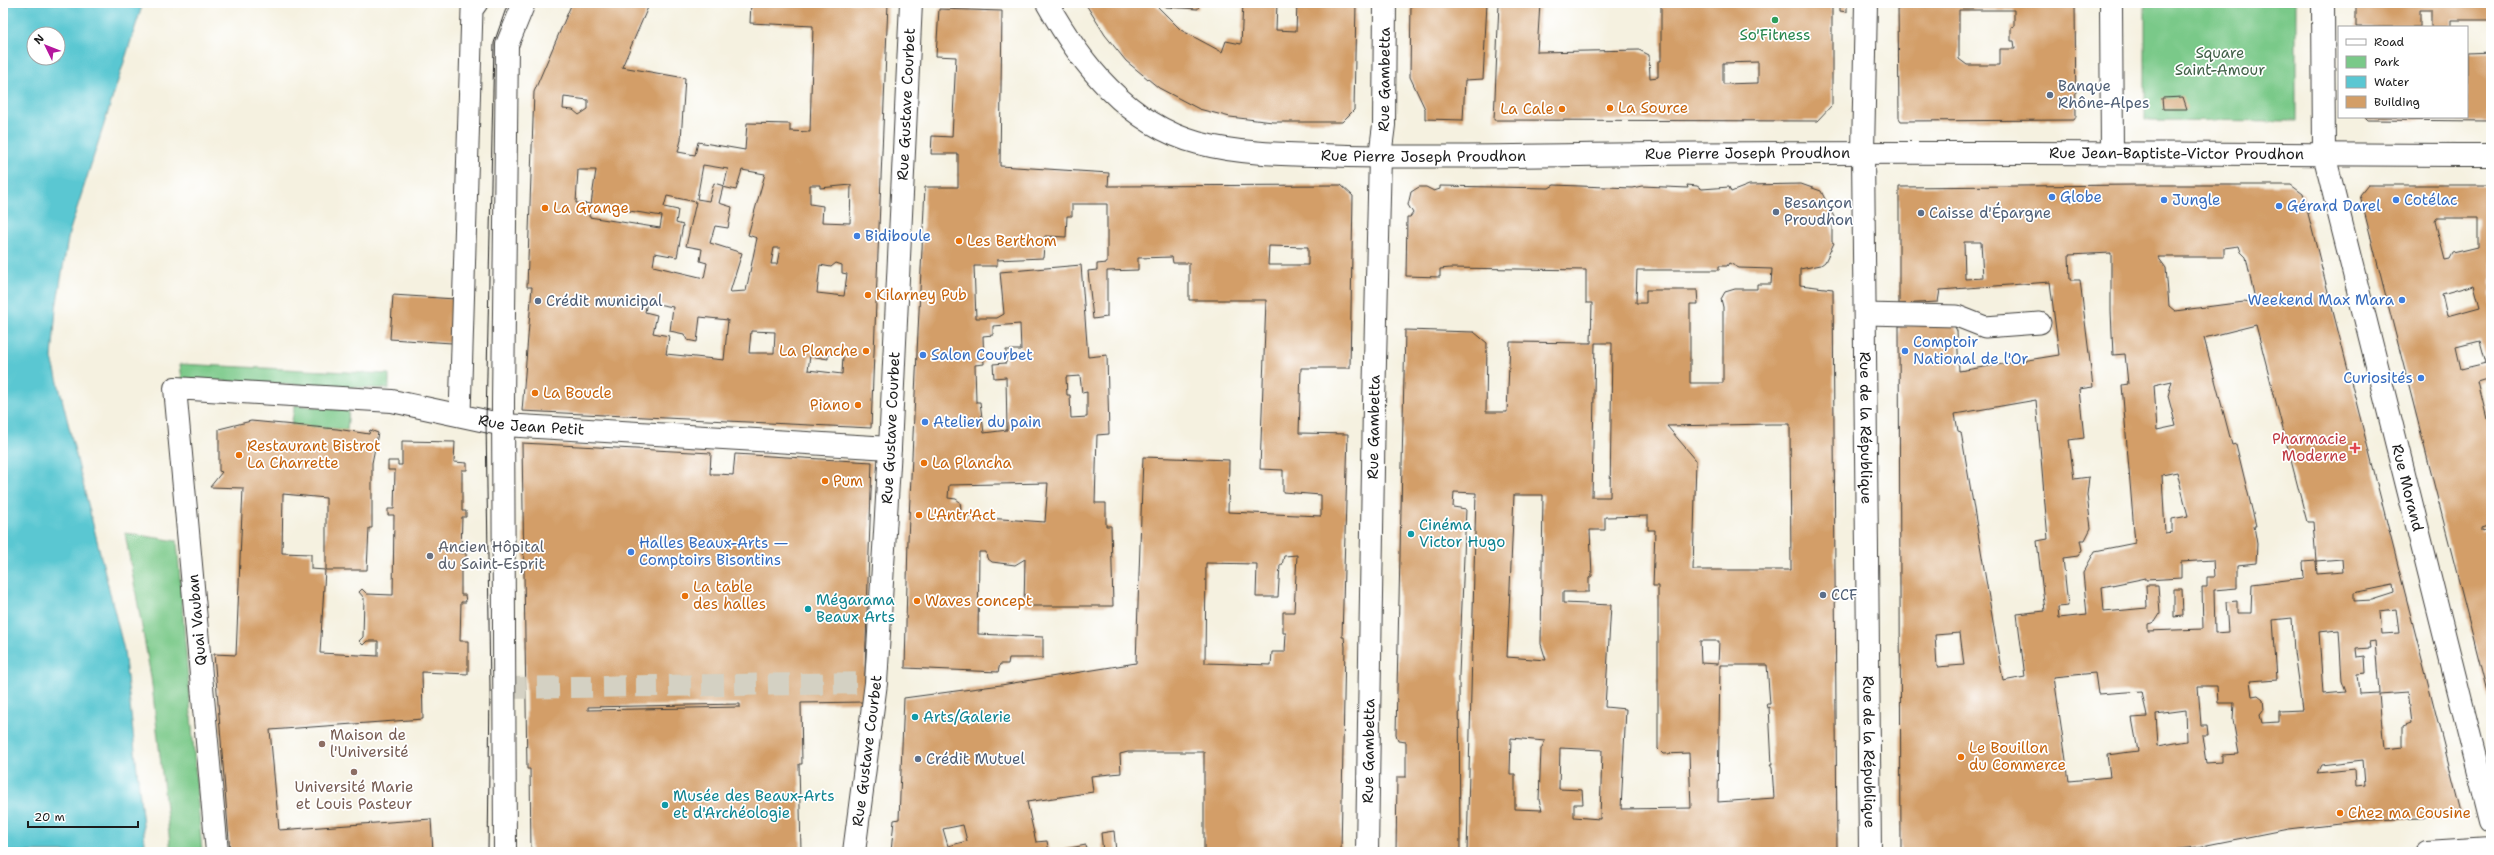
<svg xmlns="http://www.w3.org/2000/svg" width="2494" height="855" viewBox="0 0 2494 855" font-family="'Shantell Sans',sans-serif">
	<style>
		.green { fill: #7ac989; stroke: #4b7252 }
		.water { fill: #5ac7d2; stroke: #3b7277; fill-rule: evenodd }
		.building { fill: #d39e67; fill-rule: evenodd }
		.lines { fill: none; stroke-linecap: round; stroke-linejoin: round }
		.street-tunnel { stroke: #d4d1c3; stroke-width: 22; stroke-dasharray: 22 11; stroke-linecap: butt }
		.lane-casing { stroke: #3d3c39; stroke-width: 23 }
		.street-casing { stroke: #3d3c39; stroke-width: 24 }
		.lane { stroke: #fff; stroke-width: 21 }
		.street { stroke: #fff; stroke-width: 22 }
		.tram { stroke: #1c1c1c; stroke-width: 1 }
		.leisure-dot { fill: #2e9e5b; stroke: #fff; stroke-width: 1.5 }
		.service-dot { fill: #5c6f8a; stroke: #fff; stroke-width: 1.5 }
		.food-dot { fill: #e8710a; stroke: #fff; stroke-width: 1.5 }
		.shop-dot { fill: #3f7fe0; stroke: #fff; stroke-width: 1.5 }
		.health-dot { fill: #e0444e; stroke: #fff; stroke-width: 1.5 }
		.culture-dot { fill: #0f9aa8; stroke: #fff; stroke-width: 1.5 }
		.worship-dot { fill: #6b7280; stroke: #fff; stroke-width: 1.5 }
		.education-dot { fill: #8d6e63; stroke: #fff; stroke-width: 1.5 }
		.labels { text-anchor: middle; stroke-width: 3.5; stroke-linejoin: round; paint-order: stroke }
		.leisure-label { font-size: 15px; fill: #27864d; stroke: #fff }
		.park-label { font-size: 15px; fill: #426148; stroke: #fff }
		.street-label { font-size: 15px; fill: #1c1c1c; stroke: #fff }
		.service-label { font-size: 15px; fill: #4e5e75; stroke: #fff; text-anchor: start }
		.food-label { font-size: 15px; fill: #c56008; stroke: #fff; text-anchor: start }
		.shop-label { font-size: 15px; fill: #366cbe; stroke: #fff; text-anchor: start }
		.health-label { font-size: 15px; fill: #be3a42; stroke: #fff; text-anchor: end }
		.culture-label { font-size: 15px; fill: #0d838f; stroke: #fff; text-anchor: start }
		.worship-label { font-size: 15px; fill: #5b616d; stroke: #fff; text-anchor: start }
		.education-label { font-size: 15px; fill: #785e54; stroke: #fff; text-anchor: start }
	</style>
	<rect width="100%" height="100%" fill="#fff"/>
	<filter id="ink" filterUnits="userSpaceOnUse"><feTurbulence type="fractalNoise" baseFrequency=".025" numOctaves="2"/><feDisplacementMap in="SourceGraphic" scale="8" xChannelSelector="R" yChannelSelector="G"/><feConvolveMatrix kernelMatrix="1 2 1 2 8 2 1 2 1" color-interpolation-filters="sRGB"/></filter>
	<filter id="wash" filterUnits="userSpaceOnUse"><feTurbulence type="fractalNoise" baseFrequency=".012" numOctaves="4" result="noise"/><feDisplacementMap in="SourceGraphic" scale="16" xChannelSelector="R" yChannelSelector="G"/><feGaussianBlur stdDeviation="0.9" result="paint"/><feColorMatrix in="noise" values="0 0 0 0 0 0 0 0 0 0 0 0 0 0 0 0 0 1.4 0 .05"/><feComposite in="paint" operator="in"/></filter>
	<g filter="url(#wash)">
		<rect width="100%" height="100%" fill="#f5f1e0"/>
		<!-- green -->
		<path class="green" d="M2145,3H2296V121L2145,120Z
			M180,364L389,374V389L182,379Z
			M295,405L349,410L347,430L291,425Z
			M125,533L177,541L202,852H171L151,677Z"/>
		<!-- water -->
		<path class="water" d="M3,3H143L69,233L56,308L52,358L124,650L146,852H3ZM34,34H58V58H34Z"/>
		<g id="blocks">
			<!-- building -->
			<path class="building" d="M572,3H652L649,5L622,67L685,78L681,140L678,152L695,155L698,142L745,150L747,123L790,124V131L810,132L813,26L750,23L751,3H888L871,428L522,411L532,287H527L534,92ZM564,97L588,100V109L579,115L573,110L563,109ZM703,165L728,169L724,186L714,183L709,201L697,199ZM578,170H596L591,204L576,203ZM742,170L765,174L748,235L757,238L746,291L730,292L742,253L710,243L715,226L728,228L732,207L719,203L723,187L736,190ZM810,185H820V188L851,185L850,223L822,222L823,206L810,204ZM667,196L696,202L686,246L702,249L700,261L707,263L704,278L653,266L655,253L677,257L683,225L676,223L678,210L664,207ZM590,205L662,216L660,228L589,217ZM774,248H780L777,264H771ZM836,263L842,265V273L847,274L844,296L817,293L820,265L831,267ZM647,302L673,307L670,331L684,334L687,340L697,342L700,317L728,320L724,360L666,354L669,336L653,333L657,315L645,312ZM751,331L775,332L774,353H749ZM828,354L843,356L842,374L808,370L810,356L828,359Z
				M1085,3H1158L1156,5L1181,30L1222,52L1226,41L1241,44L1243,3H1277L1276,30L1296,31L1297,3H1356L1354,110L1342,122H1273L1230,117L1199,109L1159,88L1126,61L1105,35Z
				M1165,3H1199L1198,9L1165,7Z
				M1411,3H1487L1483,79L1465,80L1463,120L1425,119V109L1410,77Z
				M1499,3H1540L1537,52L1639,50L1649,55L1650,78L1658,77V61H1661V3H1832V105L1817,121L1494,120ZM1758,62V83L1723,84V63Z
				M1580,3H1620V5Z
				M1840,3H1847V12L1840,11Z
				M1898,3H2075L2076,117L2074,120L1901,121L1899,118ZM1959,10H2014V26L2011,27V41H2014L2015,49H2000V65H1967L1959,59Z
				M2356,3H2491V20H2451V27H2431V10H2420V27H2356Z
				M939,9L1002,11L1000,166L1109,173L1108,186L1341,185L1353,196L1350,368H1301L1299,433L1348,434L1342,637H1344L1345,647L1341,852H1187L1204,850V752H1128L1120,754L1121,773L1091,776L1093,792L1027,802L1036,842L1047,841L1049,852H891L894,820L899,819L904,698L1001,685L1136,663L1143,457L1229,460L1228,512L1321,516V495L1283,492V470L1260,469L1266,300H1189V263H1173L1172,257L1138,258V270L1107,271V317L1093,319L1088,271L1097,270V264L1107,263V204H1072V216H1067L1066,237L1045,236L1043,258L997,260V266H974L976,318H997L1004,314L1000,272L1081,265L1088,357L1107,355L1109,434L1097,435L1095,503H1106V526H1111L1113,606H1024L1025,559L1015,565L992,562L987,558L986,552H979L978,634L1043,637V658H1009L1008,664H1000L998,672L905,668L908,539L925,187H958V154H931L932,136L952,137L956,57L936,56ZM1269,246L1308,247V265H1268ZM1020,324L1021,350H1006V363L993,364L994,378L1006,377L1007,430L984,433L980,402H976L975,365L984,364L983,336L993,335V326ZM1080,376L1082,393L1087,392V417L1071,418L1070,395H1067L1066,377ZM1048,483L1045,522L958,516L961,509L960,502L956,499L948,498L949,485ZM1297,555L1294,612H1283V633H1286L1285,652H1272L1271,665L1205,663L1206,563L1257,564L1256,597H1278L1280,565H1282L1284,556ZM963,825L967,841L948,846L943,829Z
				M2491,52V121L2368,120L2365,117H2467V53Z
				M2183,97L2187,109H2163L2162,98Z
				M1801,184L1821,191L1834,217L1832,218V242L1834,243L1825,262L1821,265L1800,269V285L1833,289L1837,852H1467L1476,493L1454,492L1453,507L1466,509L1459,675L1460,852H1396L1397,777H1406V742L1398,741L1396,734L1405,330L1474,332L1487,343L1486,412H1507L1510,342L1591,343L1592,303H1586V270L1450,268L1440,269V277L1406,276L1407,217H1410L1413,213L1408,205L1411,192L1419,187H1426L1434,191L1440,189V186L1549,188L1554,185L1632,188L1642,186L1688,188L1687,185L1697,186L1702,189L1729,187L1731,192L1749,185ZM1729,263L1739,268L1772,269L1771,284H1757V289H1735L1725,292L1721,299L1723,307V383H1690V304H1698L1697,290H1646V303H1636L1637,270H1719V266H1727ZM1595,343H1612L1610,497H1592ZM1771,424H1790L1791,570H1693L1696,460L1667,426ZM1514,495H1543L1541,644L1546,660L1507,657ZM1648,516V530H1655L1653,586H1658V749L1663,754L1689,753L1691,808L1621,809L1626,709L1605,707L1611,605L1563,603V592H1589V578L1592,576L1590,530H1605V517ZM1700,641H1719L1718,664L1701,663ZM1720,665H1767L1770,704H1766L1767,708L1769,707L1772,765H1770L1772,768L1774,798L1718,802ZM1511,738L1545,741L1541,749L1539,800L1542,810L1515,809V774H1510ZM1560,748L1602,750L1600,819L1574,817V804H1583L1582,790L1559,789Z
				M2137,185H2291L2303,194L2462,816L2356,821L2288,829L2197,847L2153,852H1901L1899,326L1946,323L1954,325L1957,331L1959,371L2059,355L2050,282L1940,290L1938,302L1899,304V187ZM1964,242H1981L1983,278L1965,279ZM2239,246L2241,252L2246,257L2256,304L2244,302L2175,311L2169,306L2166,268L2158,257H2224V248ZM2111,253V311L2113,355L2125,354L2128,384L2122,385L2135,543L2095,551L2083,573L2087,615L2059,618L2058,607L2068,606L2063,558L2078,556L2082,550L2080,540H2085L2091,528L2087,495L2089,477L2074,479L2069,440L2084,438L2079,389L2093,387L2080,280H2070L2069,255ZM2256,325L2307,522H2313L2316,561L2342,559L2343,572L2317,574L2316,561L2303,562L2304,578L2252,584L2251,613H2237V601L2226,602L2228,632L2215,633L2214,590L2237,588V565L2256,563L2257,544L2254,526H2256L2236,444L2232,445L2204,338ZM2172,381L2168,396L2176,426L2157,430L2154,385ZM2036,400L2048,539L2037,541L2045,611L2017,614L2025,677L2003,681L1961,432L1958,431L1955,414ZM2177,472L2188,516L2172,519V532L2165,533L2162,475ZM2213,560L2214,577H2207V587H2202L2203,629L2148,631V624L2155,622L2160,614L2158,585H2146L2147,608L2104,612L2102,587L2146,578V580L2181,578V562ZM2393,585L2394,593L2372,600L2354,601V593ZM2396,609L2399,633L2382,634L2380,611ZM2292,618L2294,652L2302,710L2279,711V722L2262,723L2260,715L2264,710L2263,699L2258,695L2252,696L2250,681L2277,679L2273,620ZM2339,630L2342,681L2346,692L2323,694L2319,632ZM1960,633L1964,665L1937,667L1935,635ZM2375,641L2379,693L2359,694L2357,674L2366,673L2365,656L2357,657L2356,649L2370,648L2369,642ZM2095,673L2098,694L2142,691L2147,717L2132,718L2138,751L2107,755L2110,777L2069,781L2054,677ZM2198,686H2217L2218,703H2234L2233,720L2239,754L2222,755V762L2206,763L2202,735H2208L2207,725H2201ZM2407,692L2411,723L2403,726V747L2384,749L2379,694ZM2186,710L2187,741L2158,746L2156,714ZM2363,760L2365,785L2356,786L2355,769L2317,773L2321,765Z
				M2368,185H2491V378L2478,382L2487,419L2491,418V525L2481,528V531L2491,529V707L2360,195ZM2437,218H2478V247L2453,253L2450,259L2445,260L2435,221ZM2474,285L2480,307L2447,316L2442,294ZM2480,341L2486,363L2461,369L2456,347Z
				M393,295L455,299L452,343L390,339Z
				M251,421L337,429L369,434L370,430L378,433L372,463V528H369L367,570H326V498L283,494L282,553L311,554V569L325,570L320,653L378,656V641H367L363,645L359,641L363,637L364,598L359,592L362,589L367,594L393,595L394,515H388V509H394L395,470H388V461H398V465H402V441L455,442L454,462L467,463V470H462V511H466V517H462L461,553H466V559H461V595H465L466,602H461L460,641H468V674L422,672L423,719L270,730L279,830L431,819L433,852H230L214,654L236,655L243,488L210,487L222,472L219,471V429Z
				M522,443L711,453L710,474H718L733,475L735,454L872,462L864,702L801,703L802,764H799L801,852H531L530,769H527ZM740,704V707L588,710V707Z
				M2174,589H2182L2183,616L2174,617Z
				M1114,831L1116,852H1103L1101,833Z
				M1086,845L1087,852H1065L1064,849Z"/>
		</g>
	</g>
	<g filter="url(#ink)">
		<use href="#blocks" fill-opacity="0" stroke="#3d3c39" stroke-width="1"/>
		<g class="lines">
			<!-- street-tunnel -->
			<path class="street-tunnel" d="M504,688L876,683"/>
			<!-- lane casing -->
			<g class="lane-casing">
				<path id="lane" d="M1865,314L1957,316L1985,327L2040,323
					M460,415L472,10L477,3"/>
			</g>
			<!-- street casing -->
			<g class="street-casing">
				<g id="street">
					<path id="s1" d="M1047,3C1081,64 1128,124 1198,143C1247,156 1298,154 1348,156C1449,158 1550,155 1651,154C1931,151 2211,154 2491,155"/>
					<path id="s2" d="M1866,3L1863,152L1870,852"/>
					<path d="M2111,3L2112,153"/>
					<path id="s3" d="M2323,3L2324,154L2491,821"/>
					<path id="s4" d="M217,852L175,388L392,401L504,425L890,448"/>
					<path d="M505,852L503,403L507,45L524,3"/>
					<path id="s5" d="M854,852L876,683L890,448L911,3"/>
					<path id="s6" d="M1367,852L1374,403L1380,156L1384,125L1385,3"/>
					<path d="M2427,852L2491,848"/>
				</g>
			</g>
			<!-- lane -->
			<use href="#lane" class="lane"/>
			<!-- street -->
			<use href="#street" class="street"/>
			<!-- tram -->
			<path class="tram" d="M488,852L490,688L486,421L494,43L508,3"/>
		</g>
	</g>
	<!-- markers -->
	<circle class="leisure-dot" cx="1775" cy="20" r="4"/>
	<g class="service-dot">
		<circle cx="2050" cy="95" r="4"/>
		<circle cx="1776" cy="212" r="4"/>
		<circle cx="1921" cy="213" r="4"/>
		<circle cx="538" cy="301" r="4"/>
		<circle cx="1823" cy="595" r="4"/>
		<circle cx="918" cy="759" r="4"/>
	</g>
	<g class="food-dot">
		<circle cx="1610" cy="108" r="4"/>
		<circle cx="1562" cy="109" r="4"/>
		<circle cx="545" cy="208" r="4"/>
		<circle cx="959" cy="241" r="4"/>
		<circle cx="868" cy="295" r="4"/>
		<circle cx="866" cy="351" r="4"/>
		<circle cx="535" cy="393" r="4"/>
		<circle cx="858" cy="405" r="4"/>
		<circle cx="239" cy="455" r="4"/>
		<circle cx="924" cy="463" r="4"/>
		<circle cx="825" cy="481" r="4"/>
		<circle cx="919" cy="515" r="4"/>
		<circle cx="685" cy="596" r="4"/>
		<circle cx="917" cy="601" r="4"/>
		<circle cx="1961" cy="757" r="4"/>
		<circle cx="2340" cy="813" r="4"/>
	</g>
	<g class="shop-dot">
		<circle cx="2052" cy="197" r="4"/>
		<circle cx="2164" cy="200" r="4"/>
		<circle cx="2396" cy="200" r="4"/>
		<circle cx="2279" cy="206" r="4"/>
		<circle cx="857" cy="236" r="4"/>
		<circle cx="2402" cy="300" r="4"/>
		<circle cx="1905" cy="351" r="4"/>
		<circle cx="923" cy="355" r="4"/>
		<circle cx="2421" cy="378" r="4"/>
		<circle cx="925" cy="422" r="4"/>
		<circle cx="631" cy="552" r="4"/>
	</g>
	<path class="health-dot" d="M2353 442h4v4h4v4h-4v4h-4v-4h-4v-4h4z"/>
	<g class="culture-dot">
		<circle cx="1411" cy="534" r="4"/>
		<circle cx="808" cy="609" r="4"/>
		<circle cx="915" cy="717" r="4"/>
		<circle cx="665" cy="805" r="4"/>
	</g>
	<circle class="worship-dot" cx="430" cy="556" r="4"/>
	<g class="education-dot">
		<circle cx="322" cy="744" r="4"/>
		<circle cx="354" cy="772" r="4"/>
	</g>
	<g class="labels">
		<!-- leisure labels -->
		<g class="leisure-label">
			<text x="1775" y="40">So'Fitness</text>
		</g>
		<!-- park labels -->
		<g class="park-label">
			<text x="2220" y="58">Square<tspan x="2220" dy="17">Saint-Amour</tspan></text>
		</g>
		<!-- street labels -->
		<g class="street-label">
			<text dy="5" stroke="none"><textPath href="#s6" startOffset="773">Rue Gambetta</textPath></text>
			<text dy="5" stroke="none"><textPath href="#s5" startOffset="750">Rue Gustave Courbet</textPath></text>
			<text dy="5" stroke="none"><textPath href="#s1" startOffset="762">Rue Pierre Joseph Proudhon</textPath></text>
			<text dy="5" stroke="none"><textPath href="#s1" startOffset="1191">Rue Jean-Baptiste-Victor Proudhon</textPath></text>
			<text dy="5" stroke="none"><textPath href="#s1" startOffset="438">Rue Pierre Joseph Proudhon</textPath></text>
			<text dy="5" stroke="none"><textPath href="#s4" startOffset="825">Rue Jean Petit</textPath></text>
			<text dy="5" stroke="none"><textPath href="#s6" startOffset="425">Rue Gambetta</textPath></text>
			<text dy="5" stroke="none"><textPath href="#s2" startOffset="425">Rue de la République</textPath></text>
			<text dy="5" stroke="none"><textPath href="#s5" startOffset="426">Rue Gustave Courbet</textPath></text>
			<text dy="5" stroke="none"><textPath href="#s3" startOffset="495">Rue Morand</textPath></text>
			<text transform="translate(197 620) rotate(-95)" y="5">Quai Vauban</text>
			<text dy="5" stroke="none"><textPath href="#s5" startOffset="102">Rue Gustave Courbet</textPath></text>
			<text dy="5" stroke="none"><textPath href="#s6" startOffset="101">Rue Gambetta</textPath></text>
			<text dy="5" stroke="none"><textPath href="#s2" startOffset="749">Rue de la République</textPath></text>
		</g>
		<!-- service labels -->
		<g class="service-label">
			<text x="2058" y="91">Banque<tspan x="2058" dy="17">Rhône-Alpes</tspan></text>
			<text x="1784" y="208">Besançon<tspan x="1784" dy="17">Proudhon</tspan></text>
			<text x="1929" y="218">Caisse d'Épargne</text>
			<text x="546" y="306">Crédit municipal</text>
			<text x="1831" y="600">CCF</text>
			<text x="926" y="764">Crédit Mutuel</text>
		</g>
		<!-- food labels -->
		<g class="food-label">
			<text x="1618" y="113">La Source</text>
			<text x="1554" y="114" text-anchor="end">La Cale</text>
			<text x="553" y="213">La Grange</text>
			<text x="967" y="246">Les Berthom</text>
			<text x="876" y="300">Kilarney Pub</text>
			<text x="858" y="356" text-anchor="end">La Planche</text>
			<text x="543" y="398">La Boucle</text>
			<text x="850" y="410" text-anchor="end">Piano</text>
			<text x="247" y="451">Restaurant Bistrot<tspan x="247" dy="17">La Charrette</tspan></text>
			<text x="932" y="468">La Plancha</text>
			<text x="833" y="486">Pum</text>
			<text x="927" y="520">L'Antr'Act</text>
			<text x="693" y="592">La table<tspan x="693" dy="17">des halles</tspan></text>
			<text x="925" y="606">Waves concept</text>
			<text x="1969" y="753">Le Bouillon<tspan x="1969" dy="17">du Commerce</tspan></text>
			<text x="2348" y="818">Chez ma Cousine</text>
		</g>
		<!-- shop labels -->
		<g class="shop-label">
			<text x="2060" y="202">Globe</text>
			<text x="2172" y="205">Jungle</text>
			<text x="2404" y="205">Cotélac</text>
			<text x="2287" y="211">Gérard Darel</text>
			<text x="865" y="241">Bidiboule</text>
			<text x="2394" y="305" text-anchor="end">Weekend Max Mara</text>
			<text x="1913" y="347">Comptoir<tspan x="1913" dy="17">National de l'Or</tspan></text>
			<text x="931" y="360">Salon Courbet</text>
			<text x="2413" y="383" text-anchor="end">Curiosités</text>
			<text x="933" y="427">Atelier du pain</text>
			<text x="639" y="548">Halles Beaux-Arts —<tspan x="639" dy="17">Comptoirs Bisontins</tspan></text>
		</g>
		<!-- health labels -->
		<g class="health-label">
			<text x="2347" y="444">Pharmacie<tspan x="2347" dy="17">Moderne</tspan></text>
		</g>
		<!-- culture labels -->
		<g class="culture-label">
			<text x="1419" y="530">Cinéma<tspan x="1419" dy="17">Victor Hugo</tspan></text>
			<text x="816" y="605">Mégarama<tspan x="816" dy="17">Beaux Arts</tspan></text>
			<text x="923" y="722">Arts/Galerie</text>
			<text x="673" y="801">Musée des Beaux-Arts<tspan x="673" dy="17">et d'Archéologie</tspan></text>
		</g>
		<!-- worship labels -->
		<g class="worship-label">
			<text x="438" y="552">Ancien Hôpital<tspan x="438" dy="17">du Saint-Esprit</tspan></text>
		</g>
		<!-- education labels -->
		<g class="education-label">
			<text x="330" y="740">Maison de<tspan x="330" dy="17">l'Université</tspan></text>
			<text x="354" y="792" text-anchor="middle">Université Marie<tspan x="354" dy="17">et Louis Pasteur</tspan></text>
		</g>
	</g>
	<!-- margin -->
	<rect width="2494" height="855" fill="none" stroke="#fff" stroke-width="16"/>
	<!-- legend -->
	<rect x="2338" y="26" width="130" height="92" fill="#ffffff" stroke="#a4a4a4"/>
	<rect x="2346" y="39" width="20" height="6" fill="#ffffff" stroke="#a4a4a4"/>
	<text x="2374" y="46" font-size="12" fill="#1c1c1c">Road</text>
	<rect x="2346" y="56" width="20" height="12" fill="#7ac989" stroke="#a4a4a4"/>
	<text x="2374" y="66" font-size="12" fill="#1c1c1c">Park</text>
	<rect x="2346" y="76" width="20" height="12" fill="#5ac7d2" stroke="#a4a4a4"/>
	<text x="2374" y="86" font-size="12" fill="#1c1c1c">Water</text>
	<rect x="2346" y="96" width="20" height="12" fill="#d39e67" stroke="#a4a4a4"/>
	<text x="2374" y="106" font-size="12" fill="#1c1c1c">Building</text>
	<!-- north arrow -->
	<g transform="translate(46 46) rotate(313)"><circle r="19" fill="#ffffff" stroke="#a4a4a4"/>
	<path d="M0-3L7 15L0 10L-7 15Z" fill="#b5179e"/>
	<text y="-6" font-size="11" font-weight="bold" text-anchor="middle" fill="#1c1c1c">N</text>
	</g>
	<!-- scale -->
	<path d="M28 821v6h110v-6" fill="none" stroke="#1c1c1c" stroke-width="2"/>
	<text x="34" y="821" font-size="12" fill="#1c1c1c" stroke="#ffffff" stroke-width="3" paint-order="stroke">20 m</text>
</svg>
